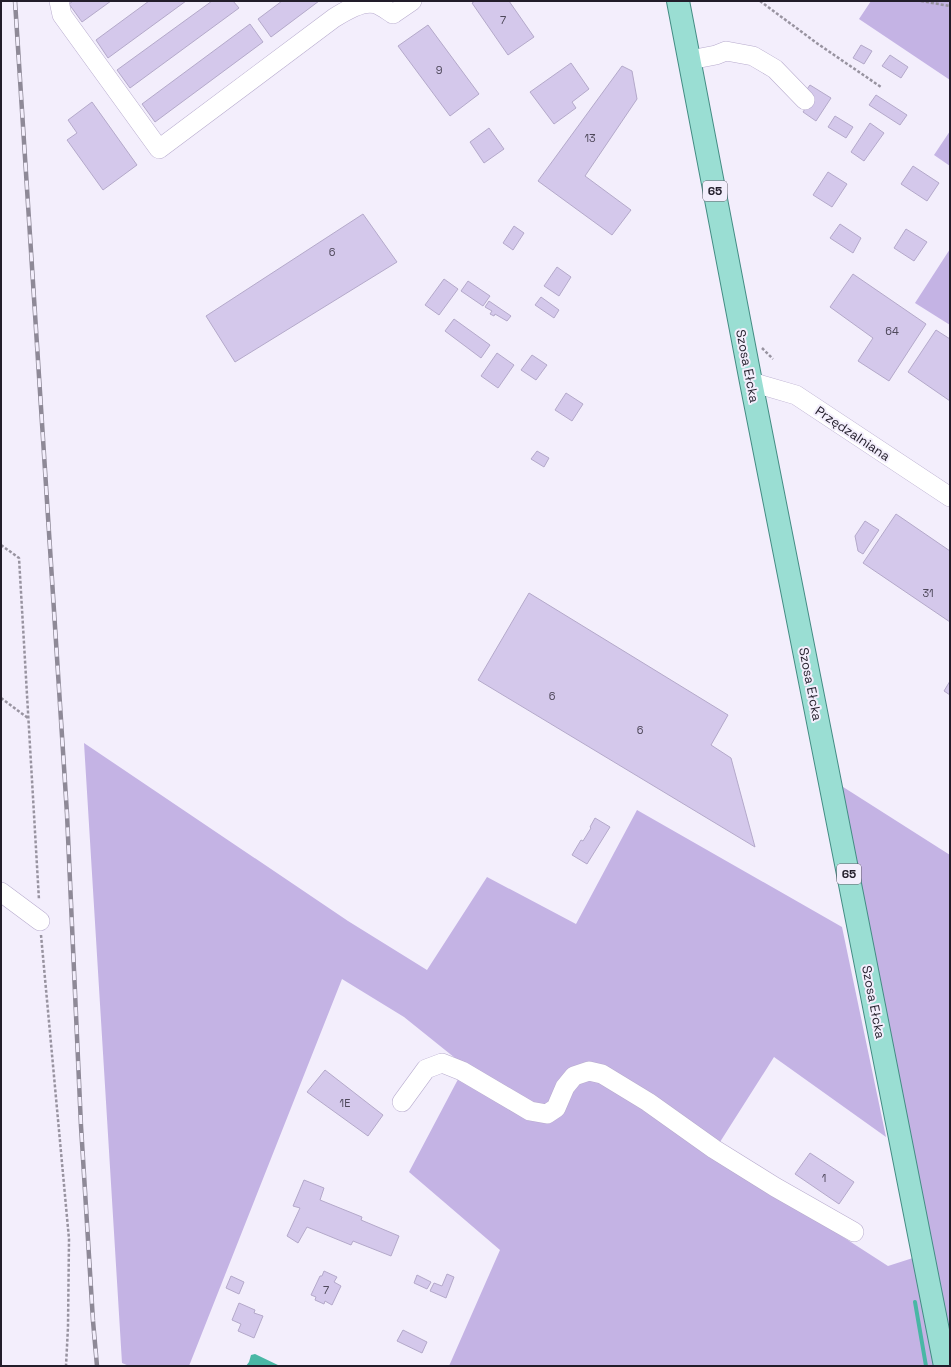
<svg xmlns="http://www.w3.org/2000/svg" width="951" height="1367" viewBox="0 0 951 1367" font-family="'Space Grotesk',sans-serif">
	<style>
		.green { fill: #c4b3e4 }
		.water { fill: #49b7a5 }
		.lines { fill: none; stroke-linecap: round; stroke-linejoin: round }
		.stream { stroke: #49b7a5; stroke-width: 4 }
		.building { fill: #d4c8eb; stroke: #b4a9ca }
		.minor-casing { stroke: #b8acce; stroke-width: 20 }
		.major-casing { stroke: #448c84; stroke-width: 24 }
		.path { stroke: #9893a0; stroke-width: 2.5; stroke-dasharray: 3 2; stroke-linecap: butt }
		.minor { stroke: #fff; stroke-width: 19 }
		.major { stroke: #9aded3; stroke-width: 22 }
		.rail-casing { stroke: #8e8997; stroke-width: 4.5 }
		.rail { stroke: #f3eefc; stroke-width: 3; stroke-dasharray: 9; stroke-linecap: butt }
		.labels { text-anchor: middle; stroke-width: 4; stroke-linejoin: round; paint-order: stroke }
		.number-label { font-size: 11px; fill: #4e485a }
		.shield { fill: #f3eefc; stroke: #615c69; stroke-width: 1 }
		.shield-label { font-size: 12px; font-weight: bold; fill: #221d2a }
		.street-label { font-size: 13px; fill: #221d2a; stroke: #f3eefc }
	</style>
	<rect width="100%" height="100%" fill="#f3eefc"/>
	<!-- green -->
	<path class="green" d="M871,1H950V80L859,19Z
		M950,131V166L934,155Z
		M950,249V325L915,303Z
		M84,743L348,921L427,970L487,877L576,924L637,810L842,927L886,1137L774,1057L713,1153L888,1266L916,1257L935,1366H449L500,1250L409,1172L465,1066L404,1017L342,979L189,1366H129L122,1363Z
		M840,785L950,855V1338Z"/>
	<!-- water -->
	<path class="water" d="M255,1354L280,1366H246L249,1362L251,1355Z"/>
	<g class="lines">
		<!-- stream -->
		<path class="stream" d="M915,1302L926,1366"/>
	</g>
	<!-- building -->
	<path class="building" d="M73,1H111L82,22L69,4Z
		M149,1H186L108,58L96,40Z
		M212,1H233L239,8L130,88L117,70Z
		M282,1H319L271,37L258,19Z
		M475,1H509L534,37L508,55L472,3Z
		M250,24L263,42L155,122L142,104Z
		M428,25L479,94L450,116L398,46Z
		M861,45L872,51L864,64L853,58Z
		M890,55L908,67L901,78L882,66Z
		M571,63L589,89L572,102L576,108L554,124L530,92Z
		M622,66L632,71L637,99L585,176L631,210L612,235L538,181Z
		M810,85L831,98L816,121L803,112L812,98L805,92Z
		M876,95L907,115L900,125L869,105Z
		M92,102L137,165L103,190L67,140L77,133L68,120Z
		M835,116L853,127L846,138L828,127Z
		M870,123L884,133L864,161L851,152Z
		M489,128L504,149L484,163L470,142Z
		M913,166L939,183L927,201L901,184Z
		M828,172L847,184L832,207L813,195Z
		M363,214L397,262L235,362L206,316Z
		M840,224L861,238L853,253L830,238Z
		M514,226L524,233L513,250L503,243Z
		M906,229L927,242L914,261L894,248Z
		M557,267L571,277L559,296L544,286Z
		M853,274L926,324L889,381L858,361L873,338L830,307Z
		M444,279L458,289L439,315L425,305Z
		M468,281L490,296L483,306L461,291Z
		M541,297L559,310L554,318L535,305Z
		M489,301L511,316L507,321L495,314L494,316L490,314L492,311L485,307Z
		M454,319L490,345L481,358L445,331Z
		M936,330L950,339V401L908,372Z
		M497,353L514,365L498,388L481,376Z
		M532,355L547,365L536,380L521,370Z
		M566,393L583,404L572,421L555,410Z
		M537,451L549,458L544,467L531,459Z
		M896,514L950,551V622L863,563Z
		M865,521L879,530L863,554L858,551L855,536Z
		M529,593L728,715L711,745L731,758L755,847L478,680Z
		M950,681V695L944,691Z
		M595,818L610,827L587,864L572,855L581,840L583,841L591,828L590,827Z
		M325,1070L383,1115L368,1136L307,1092Z
		M810,1153L854,1182L839,1204L795,1174Z
		M304,1180L324,1188L320,1200L362,1217L361,1220L399,1236L391,1256L353,1241L351,1245L307,1227L298,1243L287,1236L300,1208L293,1206Z
		M324,1271L337,1277L334,1282L341,1286L332,1305L325,1301L324,1304L315,1300L316,1297L311,1295L320,1276H322Z
		M447,1274L454,1277L446,1298L430,1291L434,1283L442,1286Z
		M417,1275L431,1282L427,1289L414,1283Z
		M231,1276L244,1282L239,1294L226,1288Z
		M239,1303L255,1310L254,1313L263,1316L254,1338L238,1331L241,1324L232,1320Z
		M403,1330L427,1342L422,1353L397,1341Z"/>
	<g class="lines">
		<!-- minor casing -->
		<g class="minor-casing">
			<path id="minor" d="M59,1L62,15L159,149L334,18C345,11 363,0 376,4C382,6 388,11 393,14
				M393,14L412,1
				M690,60L716,55L726,51L753,56L775,69L805,100
				M751,382L796,395L950,497
				M1,892L40,921
				M402,1102L426,1069L442,1063L462,1071L530,1111L547,1114L556,1108L565,1087L574,1076L589,1071L602,1074L648,1102L714,1149L775,1187L854,1232"/>
		</g>
		<!-- major casing -->
		<g class="major-casing">
			<path id="major" d="M678,1L751,382L945,1366"/>
		</g>
		<!-- path -->
		<path class="path" d="M760,1L818,44L881,87
			M921,1L950,6
			M762,348L773,359
			M1,545L19,558L39,900
			M1,698L28,718
			M41,935L69,1239L68,1327L66,1366"/>
		<!-- minor -->
		<use href="#minor" class="minor"/>
		<!-- major -->
		<use href="#major" class="major"/>
		<!-- rail casing -->
		<g class="rail-casing">
			<path id="rail" d="M15,1L67,814L81,1126L93,1321L97,1366"/>
		</g>
		<!-- rail -->
		<use href="#rail" class="rail"/>
	</g>
	<g class="labels">
		<!-- number labels -->
		<g class="number-label">
			<text x="503" y="24">7</text>
			<text x="439" y="74">9</text>
			<text x="590" y="142">13</text>
			<text x="332" y="256">6</text>
			<text x="892" y="335">64</text>
			<text x="928" y="597">31</text>
			<text x="552" y="700">6</text>
			<text x="640" y="734">6</text>
			<text x="345" y="1107">1E</text>
			<text x="824" y="1182">1</text>
			<text x="326" y="1294">7</text>
		</g>
		<!-- shield labels -->
		<g class="shield">
			<rect x="703" y="181" width="24" height="20" rx="3"/>
			<rect x="837" y="864" width="24" height="20" rx="3"/>
		</g>
		<g class="shield-label">
			<text x="715" y="195">65</text>
			<text x="849" y="878">65</text>
		</g>
		<!-- street labels -->
		<g class="street-label">
			<text transform="translate(748 366) rotate(79)" y="5">Szosa Ełcka</text>
			<text transform="translate(853 433) rotate(34)" y="5">Przędzalniana</text>
			<text transform="translate(811 684) rotate(79)" y="5">Szosa Ełcka</text>
			<text transform="translate(874 1002) rotate(79)" y="5">Szosa Ełcka</text>
		</g>
	</g>
	<!-- border -->
	<rect width="951" height="1367" fill="none" stroke="#221d2a" stroke-width="4"/>
</svg>
